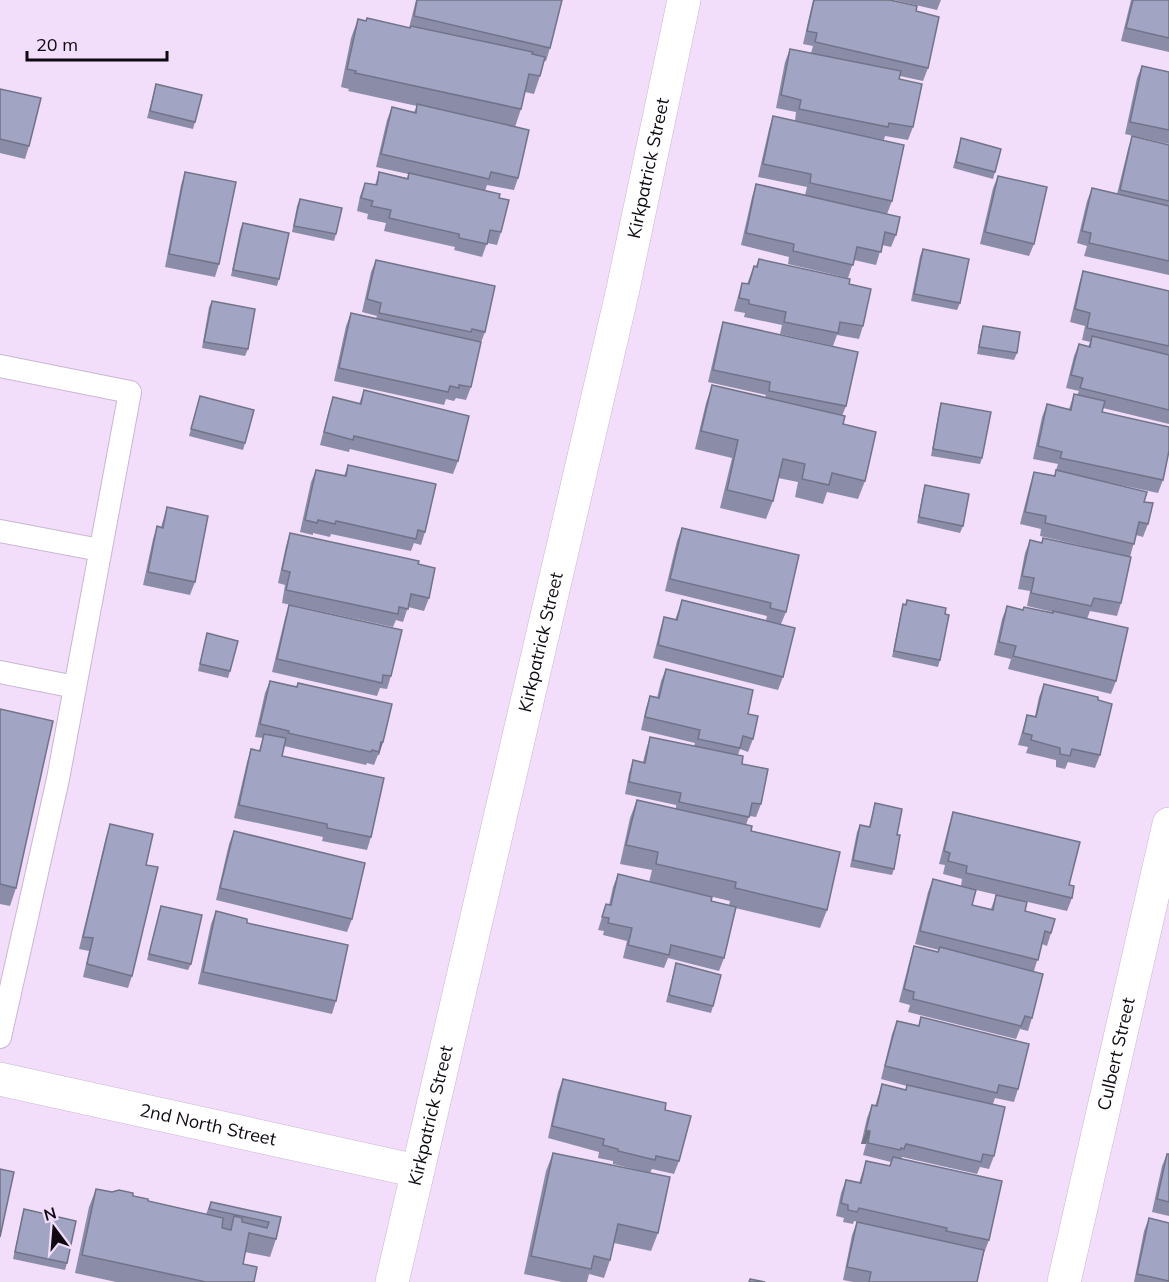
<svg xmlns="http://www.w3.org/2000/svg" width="1169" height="1282" viewBox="0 0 1169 1282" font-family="Mulish,sans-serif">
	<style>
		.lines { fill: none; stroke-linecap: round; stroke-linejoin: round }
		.lane-casing { stroke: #cab6d3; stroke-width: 24 }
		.street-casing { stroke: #cab6d3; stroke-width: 34 }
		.lane { stroke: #fff; stroke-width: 22 }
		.street { stroke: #fff; stroke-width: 33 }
		.wall { fill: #8b8da8; fill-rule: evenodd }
		.shaded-wall { fill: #717388 }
		.building { fill: #a2a4c3; stroke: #717388; stroke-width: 1.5 }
		.labels { text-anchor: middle; stroke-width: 5; stroke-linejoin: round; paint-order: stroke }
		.street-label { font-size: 18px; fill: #0f0912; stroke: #f2ddfb }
	</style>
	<rect width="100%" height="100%" fill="#f2ddfb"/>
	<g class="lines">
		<!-- lane casing -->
		<g class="lane-casing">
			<path id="lane" d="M0,366L130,392L58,779L0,1037
				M0,531L100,550
				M0,672L75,687"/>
		</g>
		<!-- street casing -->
		<g class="street-casing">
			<g id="street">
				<path id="s1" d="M0,1079L417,1171"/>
				<path id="s2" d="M392,1282L623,289L684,0"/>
				<path id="s3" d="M1064,1282L1169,824"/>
			</g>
		</g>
		<!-- lane -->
		<use href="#lane" class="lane"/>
		<!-- street -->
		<use href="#street" class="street"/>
	</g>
	<!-- wall -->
	<path class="wall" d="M416,0H562L550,48L546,61H544L540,76L534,94L525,92L521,109L515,127L518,178L514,190L487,185L485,191L499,198L501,232L497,245L487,243L482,257L454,250L455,247L384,231L386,223L367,219L368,214L357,211L360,196L365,183L375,185L379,172L407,178L408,174L376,167L387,120L392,107L414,112L417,106L348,91L349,89L341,87L351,38L358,19L409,28Z
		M813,0H890L916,11L928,68L923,81L900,76L899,79L913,127L908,140L885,136L884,140L853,134L892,201L887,214L896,235L891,247L882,245L876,265L854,260L848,278L788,264L789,257L741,245L752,197L756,184L805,195L807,187L758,177L769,129L773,116L795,121L796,112L776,108L785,62L790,49L811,53L813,46L803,44Z
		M894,0H941L937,10Z
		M1131,0H1169V52L1121,41Z
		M1142,66L1169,72V144L1125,134L1137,78Z
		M156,84L195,122L193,129L147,118Z
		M0,89L29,146L25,159L0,153Z
		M1132,136L1169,145V275L1084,256L1087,246L1077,243L1087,201L1092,188L1117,194L1128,149Z
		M961,138L995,172L993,179L953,168Z
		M185,172L219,264L215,277L165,267L181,185Z
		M998,176L1034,244L1029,256L980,244L993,188Z
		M300,199L336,234L334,241L292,232L297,206Z
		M243,223L279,279L277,286L231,276L240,230Z
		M923,249L960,303L957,310L911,301L920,256Z
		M759,259L849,284L863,326L859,339L837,335L833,346L780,334L782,325L744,317L745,313L734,311L738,296L742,283L747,284L754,266H756Z
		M376,260L485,332L480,345L471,387L466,400L456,398L454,401L446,399L444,405L334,381L346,326L351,313L376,318L377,316L362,312L371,272Z
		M1083,271L1169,291V424L1103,408L1102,412L1163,480L1158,493L1083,477L1144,502L1148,524L1143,537L1136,535L1130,557L1040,536L1041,529L1020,524L1030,485L1034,472L1054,476L1058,464L1033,459L1042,417L1047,404L1069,409L1074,394L1077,395L1079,391L1066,388L1074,356L1079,344L1088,347L1090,342L1082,340L1085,326L1070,322L1079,284Z
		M212,301L248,349L245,356L202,348L209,307Z
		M723,322L846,406L842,416L843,424L865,481L858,499L827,492L823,504L795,497L798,482L778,478L773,501L766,519L720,508L732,458L695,449L706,403L712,385L765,397L766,395L708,382L719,335Z
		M983,326L1017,353L1014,360L977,354L981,332Z
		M364,390L458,461L453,474L350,449L349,452L320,445L329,410L333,397L359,404Z
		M200,396L245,443L243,450L189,436Z
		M941,403L982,458L980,464L931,456L939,410Z
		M348,465L425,532L421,545L414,543L411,551L331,534L330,537L313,533V535L300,532L311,482L316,470L344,476Z
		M925,485L963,526L960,533L917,523L923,492Z
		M167,507L195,582L190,595L143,585L153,539L157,526L161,527Z
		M682,528L786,612L781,624L783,677L778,690L653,658L660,630L664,617L675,620L682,600L766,620L767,616L665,591L677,541Z
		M290,533L418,564L429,598L424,611L408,607L403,622L396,620L393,627L282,603L285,585L278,583L286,546Z
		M1043,538L1121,603L1117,616L1090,611L1087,619L1116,681L1111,694L1008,669L1011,659L994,655L1002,619L1007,606L1023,610L1052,613L1053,612L1027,606L1030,591L1018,589L1025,553L1030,540L1041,543Z
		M907,600L940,660L938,667L892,657L901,611L903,604L905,605Z
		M289,605L391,676L387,689L380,688L377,696L272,672L285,618Z
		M207,633L230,671L228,678L198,671Z
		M666,669L748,714L753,739L748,752L740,749L738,755L761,804L756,817L749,816L746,825L827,910L820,928L735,908L724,958L719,971L668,958L664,968L623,958L627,941L603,935L604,931L598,930L606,904L609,905L613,887L618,874L649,882L652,870L620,864L630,818L637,800L676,809V805L625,794L629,773L633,760L643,762L646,750L650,737L694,746L695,743L641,730L646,708L650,696L657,698L661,681ZM709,896L730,901L729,905L711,901Z
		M270,681L383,742L374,765L367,763L366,765L284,746L282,756L371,837L367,850L322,841L323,837L234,818L247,762L251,749L259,751L263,738L255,737L265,693Z
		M1044,684L1100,755L1095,768L1068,762L1065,769L1056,767V760L1026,753L1028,747L1018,745L1023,728L1027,715L1035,716L1039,697Z
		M0,709L16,888L10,906L0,904Z
		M875,803L897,835L894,869L892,875L850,867L857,832L860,825L869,827Z
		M953,812L1069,885L1072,898L1067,911L976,890L972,905L991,909L996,895L1025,911L1051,933L1047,946L1042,944L1034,971L1032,1018L1028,1031L1020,1029L1016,1039L908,1012L910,1005L899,1002L910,959L914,946L938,952L939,950L915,944L928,892L933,879L961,886L962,879L943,874L945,865L939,864L949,825Z
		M110,824L132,976L128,988L83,977L89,951L79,949L106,837Z
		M234,831L352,919L347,932L216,900L229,844Z
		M161,906L191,964L188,970L147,960Z
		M216,911L247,923L336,1001L332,1014L198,984L211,924Z
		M676,963L713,1006L711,1013L666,1002Z
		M921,1017L1018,1089L1014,1102L995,1098L993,1104L994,1156L989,1169L980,1167L977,1174L902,1157L901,1159L989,1240L984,1253L977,1282H853L843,1280L852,1235L857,1222L942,1241L854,1221L853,1224L843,1222L844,1218L836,1216L841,1193L846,1180L859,1183L866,1161L889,1166L891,1162L863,1155L866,1144H861L867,1118L872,1105L875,1106L882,1084L906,1090L907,1086L881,1079L892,1034L897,1021L918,1026Z
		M563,1079L665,1110L679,1161L674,1174L652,1169L650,1173L613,1164V1161L598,1158L599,1152L548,1138L558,1092Z
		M553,1153L658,1233L651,1251L614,1243L610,1260L604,1278L589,1274L587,1282H562L524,1274L546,1171Z
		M1167,1154H1169V1216L1152,1212L1162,1166Z
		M96,1189L206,1214L211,1202L281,1217L276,1239L270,1257L245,1252L243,1264L254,1282H116L75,1273L89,1207Z
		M24,1209L67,1263L65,1270L13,1259L22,1216Z
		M1149,1218L1169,1223V1282H1134L1144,1231Z"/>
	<!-- shaded-wall -->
	<path class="shaded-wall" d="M381,742H383L379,755H378Z
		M866,1131H870L866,1144H861Z"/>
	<!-- building -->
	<path class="building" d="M417,0H562L550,48L414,16Z
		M814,0H890L917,6L916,11L939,17L928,68L815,42L817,33L807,31Z
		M1133,0H1169V38L1126,28Z
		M367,18L410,28L411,26L533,52L532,54L545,57L540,76L529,74L521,109L355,73L356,71L347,69L358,19L366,21Z
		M790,49L901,71L899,79L922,84L913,127L889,123L888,127L799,109L801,100L781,95Z
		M1142,66L1169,72V130L1130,122Z
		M156,84L202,95L195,122L150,111Z
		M0,89L41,98L29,146L0,139Z
		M417,104L529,130L518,178L491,172L489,179L381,154L392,107L416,113Z
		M773,116L904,145L892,201L810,183L811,174L763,164Z
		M1132,136L1169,145V201L1120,190Z
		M961,138L1001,149L995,172L956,162Z
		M185,172L236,182L219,264L169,254Z
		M379,172L408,179L409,173L500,194L499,198L509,200L501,232L490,230L487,244L459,238V234L389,218L391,210L371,206L373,201L361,198L365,183L377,185Z
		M998,176L1047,187L1034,244L985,232Z
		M756,184L900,217L896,235L885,232L881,252L857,247L853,265L793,251L794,244L746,233Z
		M1092,188L1169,206V261L1089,243L1091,233L1082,231Z
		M300,199L342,208L336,234L294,226Z
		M243,223L289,233L279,279L233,270Z
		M923,249L969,259L960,303L914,294Z
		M759,259L850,279L849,284L871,289L863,326L840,322L838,333L784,322L786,312L749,304V300L739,298L742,283L749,284L754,266L757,267Z
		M376,260L495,286L485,332L472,329L471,332L379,313L381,303L367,299Z
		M1083,271L1169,291V346L1087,328L1090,313L1075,309Z
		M212,301L255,309L248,349L204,342Z
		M351,313L481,342L471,387L459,385V388L450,386L448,392L339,368Z
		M723,322L858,352L846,406L769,391L770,382L713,370Z
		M983,326L1020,332L1017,353L979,347Z
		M1092,336L1169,355V410L1080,388L1083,378L1071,375L1079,344L1090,347Z
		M712,385L845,416L843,424L876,432L865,481L832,473L829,485L802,479L805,464L783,459L773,501L727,490L738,440L701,431Z
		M364,390L469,416L458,461L354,436L353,440L324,432L333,397L361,404Z
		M1074,394L1105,401L1102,412L1169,427V451L1163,480L1060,458L1062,452L1038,446L1047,404L1071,410Z
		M200,396L254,410L245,443L191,429Z
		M941,403L991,412L982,458L933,449Z
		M348,465L436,484L425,532L418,530L416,539L336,521L335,524L318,520L317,523L305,520L316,470L346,476Z
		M1056,470L1147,492L1144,502L1153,503L1148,524L1139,522L1134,544L1045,523L1046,516L1025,512L1034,472L1055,476Z
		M925,485L969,494L963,526L919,517Z
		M167,507L208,516L195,582L148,572L157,526L163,528Z
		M682,528L799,555L786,612L770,608L771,603L670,579Z
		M290,533L419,561L418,564L435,568L429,598L411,594L408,609L399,607L398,614L286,590L290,572L282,570Z
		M1043,538L1131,557L1121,603L1094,598L1091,606L1031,593L1034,578L1022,576L1030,540L1042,543Z
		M682,600L795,628L783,677L658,645L664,617L677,620Z
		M907,600L946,608L945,614L949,615L940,660L894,651L903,604L906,605Z
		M289,605L402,630L391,676L383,675L382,683L277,659Z
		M1007,606L1023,610L1024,607L1053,613V611L1128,628L1116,681L1013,656L1016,646L999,642Z
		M207,633L238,641L230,671L200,664Z
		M666,669L753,690L748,714L758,716L753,739L743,736L740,748L698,739L700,730L645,717L650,696L659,698Z
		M270,681L297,687L298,683L392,704L383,742H381L379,752L372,750L371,752L288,733L289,731L260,724Z
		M1044,684L1098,697V700L1112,704L1100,755L1072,749L1070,756L1060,754V748L1031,740L1032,735L1023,733L1027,715L1036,717Z
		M0,709L53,721L16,888L0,884Z
		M264,734L286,738L282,756L384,778L371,837L327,828V824L239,805L251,749L260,751Z
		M650,737L743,756L742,764L768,769L761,804L752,803L749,817L679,802L681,793L629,782L633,760L645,763Z
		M637,800L752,826L751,831L840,852L827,910L735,888L736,882L656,864L658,852L626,845Z
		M875,803L902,809L897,835H900L894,869L853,860L860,825L870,827Z
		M953,812L1080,842L1069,885L1074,886L1072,898L966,873L967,866L948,861L950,853L944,851Z
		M110,824L153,834L146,865L158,867L132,976L87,964L93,938L83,937Z
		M234,831L365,863L352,919L220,888Z
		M618,874L712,897L711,901L736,907L724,958L671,945L669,955L628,945L632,928L608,923L609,918L602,917L606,904L611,905Z
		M933,879L976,890L972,905L993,910L996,895L1027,902L1025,911L1055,919L1051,933L1045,931L1038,960L920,931Z
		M161,906L202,915L191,964L149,954Z
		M216,911L247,919V923L348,945L336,1001L203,972Z
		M914,946L938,952L940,947L1043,974L1032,1018L1025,1016L1021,1026L913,999L914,992L904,989Z
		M676,963L721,975L713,1006L669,995Z
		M921,1017L1029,1044L1018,1089L999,1085L997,1093L885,1066L897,1021L919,1026Z
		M563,1079L666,1103L665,1110L691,1116L679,1161L656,1156L655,1160L618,1151V1149L603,1145L604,1139L552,1126Z
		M882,1084L906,1090L907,1085L1005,1107L994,1156L983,1154L981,1162L906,1144L904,1149L901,1148L900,1150L868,1143L870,1131H866L872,1105L877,1106Z
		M553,1153L670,1177L658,1233L618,1224L610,1260L594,1256L591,1269L531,1256Z
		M1167,1154H1169V1202L1157,1199Z
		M893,1157L1002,1181L989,1240L946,1231L947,1228L859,1208L857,1212L848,1210V1205L841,1203L846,1180L861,1183L866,1161L890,1166Z
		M0,1169L14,1172L0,1237Z
		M96,1189L112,1192L119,1190L133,1193V1196L148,1199V1201L223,1218L222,1228L231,1230L234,1216L242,1218V1222L267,1228L269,1222L209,1209L211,1202L281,1217L276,1239L249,1233L243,1264L257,1267L254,1282H206L82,1255Z
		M24,1209L76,1221L67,1263L15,1252Z
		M1149,1218L1169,1223V1281L1137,1274Z
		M857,1222L984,1250L977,1282H869L871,1272L847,1267Z
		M750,1279L765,1282H749Z"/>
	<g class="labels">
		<!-- street labels -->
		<g class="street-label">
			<text dy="6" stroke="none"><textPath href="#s2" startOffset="1143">Kirkpatrick Street</textPath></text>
			<text dy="6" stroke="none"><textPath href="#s2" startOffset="657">Kirkpatrick Street</textPath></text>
			<text dy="6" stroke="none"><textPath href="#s3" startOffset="234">Culbert Street</textPath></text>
			<text dy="6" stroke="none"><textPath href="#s2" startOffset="171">Kirkpatrick Street</textPath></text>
			<text dy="6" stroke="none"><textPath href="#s1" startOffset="213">2nd North Street</textPath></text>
		</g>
	</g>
	<!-- north arrow -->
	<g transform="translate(54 1228) rotate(344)" stroke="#f2ddfb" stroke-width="4.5" paint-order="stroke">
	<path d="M0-4.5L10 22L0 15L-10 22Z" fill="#0f0912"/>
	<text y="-9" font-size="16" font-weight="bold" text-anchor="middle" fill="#0f0912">N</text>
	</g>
	<!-- scale -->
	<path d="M27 51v9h140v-9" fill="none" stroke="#0f0912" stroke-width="3"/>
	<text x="36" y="51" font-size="18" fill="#0f0912" stroke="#f2ddfb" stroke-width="4.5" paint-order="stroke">20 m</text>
</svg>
